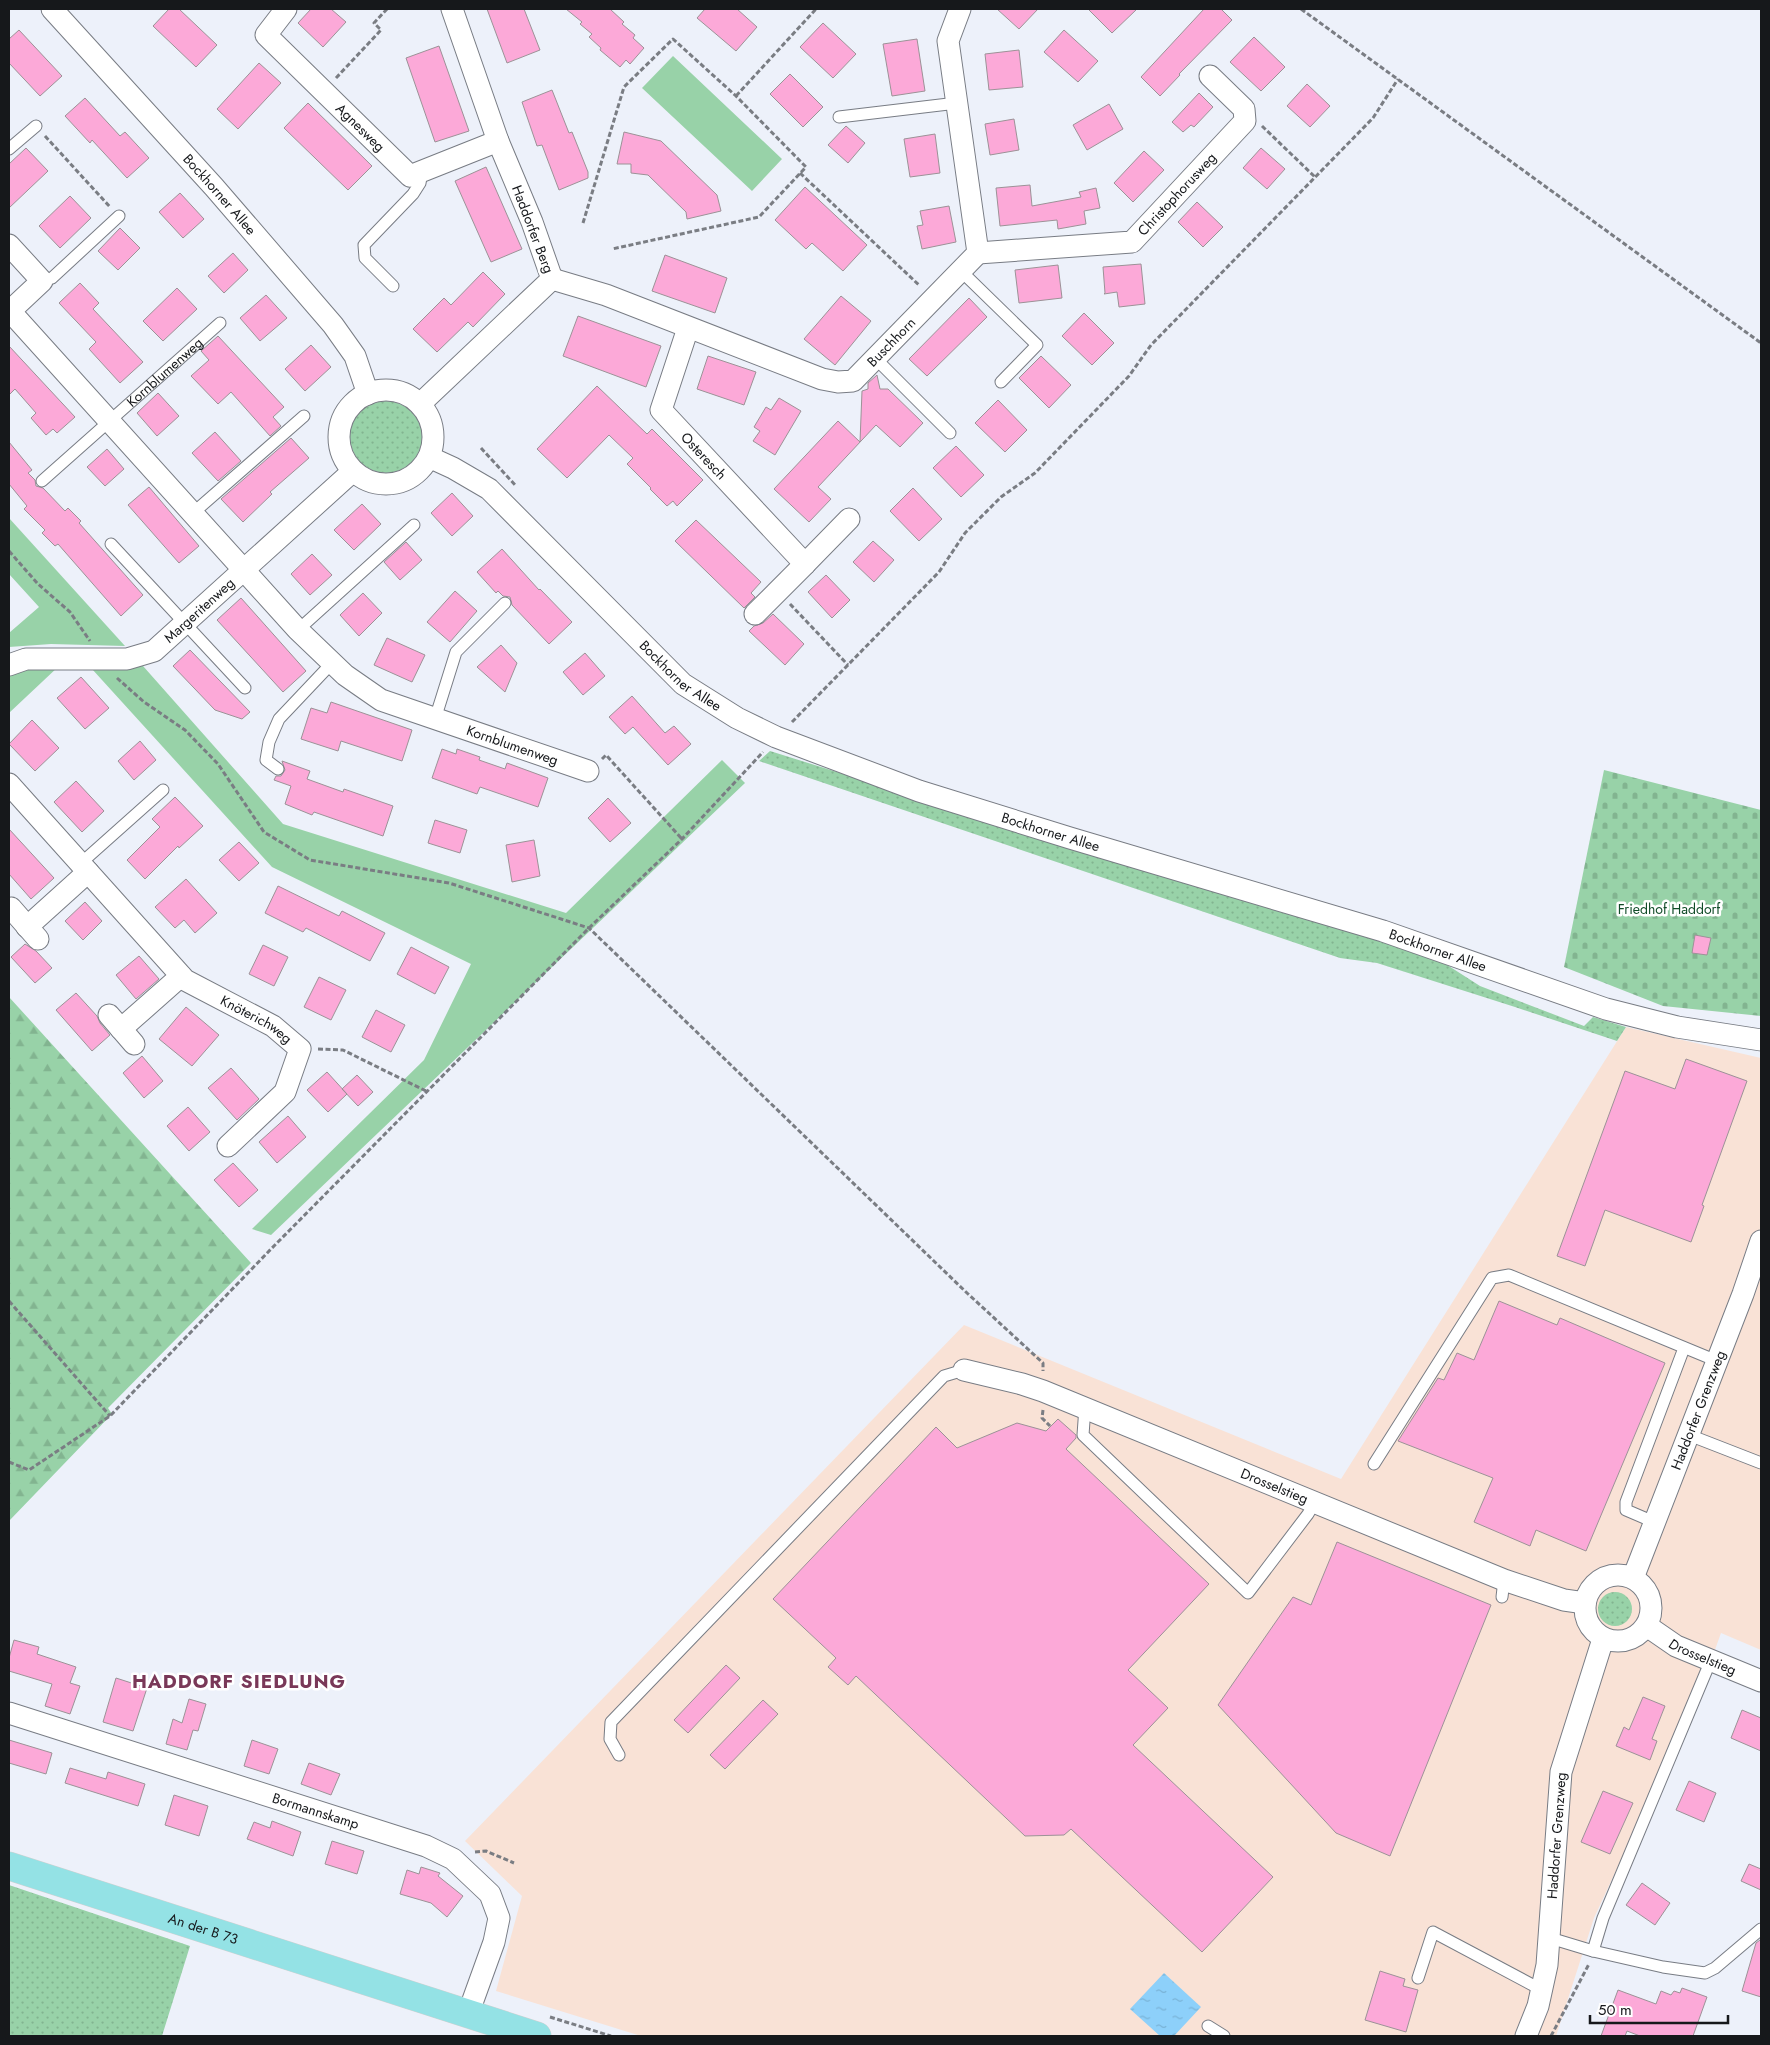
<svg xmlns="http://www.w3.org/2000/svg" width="1770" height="2045" viewBox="0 0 1770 2045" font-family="Jost,sans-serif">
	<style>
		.commercial { fill: #f9e2d6 }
		.grass { fill: url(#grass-dots) }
		.forest { fill: url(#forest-firs) }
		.cemetery { fill: url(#cemetery-stones) }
		.park { fill: #98d2a8 }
		.water { fill: url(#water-ripples) }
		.building { fill: #fca9d8; stroke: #9c9297 }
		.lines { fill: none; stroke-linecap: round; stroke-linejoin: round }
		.lane-casing { stroke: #787c84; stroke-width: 13 }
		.street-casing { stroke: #787c84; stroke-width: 23 }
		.primary-casing { stroke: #d0d1d1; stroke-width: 29 }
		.path { stroke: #7a7d83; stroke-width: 3; stroke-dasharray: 5 2.5; stroke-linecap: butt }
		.lane { stroke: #fff; stroke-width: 11 }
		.street { stroke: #fff; stroke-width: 21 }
		.primary { stroke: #94e2e5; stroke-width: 28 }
		.labels { text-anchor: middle; stroke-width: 5; stroke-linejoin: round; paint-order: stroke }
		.street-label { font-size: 14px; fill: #16181b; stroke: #fff }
		.park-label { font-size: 14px; fill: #104c28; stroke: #fff }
		.district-label { font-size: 19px; font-weight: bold; letter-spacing: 1px; fill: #793858; stroke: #fff }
	</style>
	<defs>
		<pattern id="grass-dots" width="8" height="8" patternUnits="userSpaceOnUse" patternTransform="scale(1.25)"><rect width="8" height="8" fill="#98d2a8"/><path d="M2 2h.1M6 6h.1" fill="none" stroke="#82b490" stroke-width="1.8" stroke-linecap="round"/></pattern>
		<pattern id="forest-firs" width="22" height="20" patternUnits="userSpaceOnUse" patternTransform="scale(1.25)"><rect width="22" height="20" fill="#98d2a8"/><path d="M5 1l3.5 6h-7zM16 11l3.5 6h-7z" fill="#82b490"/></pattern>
		<pattern id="cemetery-stones" width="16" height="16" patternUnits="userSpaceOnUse" patternTransform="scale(1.25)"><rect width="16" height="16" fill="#98d2a8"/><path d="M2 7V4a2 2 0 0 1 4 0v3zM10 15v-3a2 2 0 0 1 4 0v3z" fill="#82b490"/></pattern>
		<pattern id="water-ripples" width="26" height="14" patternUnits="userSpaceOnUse" patternTransform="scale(1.25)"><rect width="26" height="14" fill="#8dd0fa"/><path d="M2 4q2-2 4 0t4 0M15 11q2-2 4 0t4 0" fill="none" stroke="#79b2d6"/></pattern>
	</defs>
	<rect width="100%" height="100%" fill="#edf1fa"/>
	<!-- commercial -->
	<path class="commercial" d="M1626,1027L1761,1058V1650L1721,1633L1703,1683L1594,1918L1556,2036H641L496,1991L522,1896L465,1841L964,1325L1341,1479Z"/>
	<!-- grass -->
	<path class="grass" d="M350 437a36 36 0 1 1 72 0a36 36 0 1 1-72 0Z
		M770,751L1092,852L1430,954L1480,986L1584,1026L1593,1017L1626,1027L1617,1041L1515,1007L1377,963L1340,958L759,761Z
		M1598 1609a17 17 0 1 1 34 0a17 17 0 1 1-34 0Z
		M9,1885L190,1946L162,2036H9Z"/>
	<!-- forest -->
	<path class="forest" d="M9,997L251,1263L108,1408L112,1414L9,1521Z"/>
	<!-- cemetery -->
	<path class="cemetery" d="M1604,770L1761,810V1016L1663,1006L1564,967Z"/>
	<!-- park -->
	<path class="park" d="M673,56L782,159L752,191L642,88Z
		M9,518L125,646L51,644L9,647V633L39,607L9,574Z
		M59,666L9,713V671Z
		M143,666L283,824L566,913L722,760L745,783L271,1235L252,1229L424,1060L471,964L272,867L92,669Z"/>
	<!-- water -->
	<path class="water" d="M1164,1973L1201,2007L1174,2036H1160L1130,2009Z"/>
	<!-- building -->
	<path class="building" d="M169,9H179L217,45L196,67L153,26Z
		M311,9H331L346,22L323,47L298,23Z
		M487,9H524L540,50L507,63Z
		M566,9H610L624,22L622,24L635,35L633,38L644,48L630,64L626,60L620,67L600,50L601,48L589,37L592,34L580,24L582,22Z
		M705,9H737L757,27L736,51L697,18Z
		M997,9H1038L1019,29Z
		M1088,9H1137L1112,33Z
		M1204,9H1221L1232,20L1179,74L1180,75L1160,96L1141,77Z
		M823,23L856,54L833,78L800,47Z
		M19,30L62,76L40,96L9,63V39Z
		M1064,30L1098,61L1078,82L1044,52Z
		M1254,37L1285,67L1261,91L1230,62Z
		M917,39L925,91L892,96L883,44Z
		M439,46L469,131L435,142L406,58Z
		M1019,50L1023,87L989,90L985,54Z
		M259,63L281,83L238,129L217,109Z
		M790,74L823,107L803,127L770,94Z
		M1307,84L1330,106L1310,127L1287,106Z
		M552,90L569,133L572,132L588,172V178L559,190L542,145L537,146L522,102Z
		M1199,93L1213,107L1194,127L1191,125L1183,132L1172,122Z
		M85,98L120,136L125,132L149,158L127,178L92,140L90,143L65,116Z
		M308,103L372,166L348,190L284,128Z
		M1109,104L1123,129L1087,150L1073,125Z
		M1014,119L1019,150L990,155L985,124Z
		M846,126L865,143L848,163L828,145Z
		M624,132L661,141L717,195L721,211L687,219L686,212L648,175L631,173V164H617Z
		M935,134L940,173L910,177L904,139Z
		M26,148L48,171L9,208V164Z
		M1261,148L1285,169L1267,189L1243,168Z
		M1144,151L1164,170L1133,202L1114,183Z
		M486,167L522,249L491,262L455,181Z
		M1030,185L1032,206L1081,197L1079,192L1096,188L1100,208L1084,211L1086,224L1058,229L1057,220L1000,226L996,188Z
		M805,187L867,245L843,271L812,243L806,249L775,220Z
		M180,193L204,219L183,238L159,212Z
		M70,196L91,218L60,248L39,226Z
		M1197,202L1223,227L1203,247L1178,222Z
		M949,206L956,242L922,249L917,226L923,225L920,211Z
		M120,228L140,248L118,270L98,251Z
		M233,253L248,270L224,293L208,276Z
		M665,255L727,278L715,313L652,291Z
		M1141,264L1145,304L1119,307L1117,292L1104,294L1105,293L1103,267Z
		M1058,265L1062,298L1019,303L1015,270Z
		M483,272L505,294L473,327L468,322L437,352L413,329L444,298L451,305Z
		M80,283L99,303L93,309L143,362L120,383L89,349L96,342L59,303Z
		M177,288L197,309L163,341L143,321Z
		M266,295L287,318L260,341L240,318Z
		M841,296L871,321L835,365L804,339Z
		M969,298L987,317L927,376L909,359Z
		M1084,313L1114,343L1092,365L1062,336Z
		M578,316L661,346L646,387L563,356Z
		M218,336L284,407L273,417L281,426L270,436L231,392L218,404L191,376L209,360L201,351Z
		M311,345L331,367L305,391L285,369Z
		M9,346L75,417L57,433L53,429L46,435L31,418L36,413L15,389L9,395Z
		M708,356L756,372L744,405L697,389Z
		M1041,356L1071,385L1049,408L1019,378Z
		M877,375L880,389H888L923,423L900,447L876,425L818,487L831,499L809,522L774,489L838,421L860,442L862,391L868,389V383Z
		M597,386L647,434L652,429L703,480L677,506L673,501L667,506L650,489L651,488L627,464L633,458L609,435L567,478L537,449Z
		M158,393L179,416L157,436L137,413Z
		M779,398L801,411L775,455L753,441L760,431L754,427L766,407L771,410Z
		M998,400L1027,430L1005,452L975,423Z
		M215,432L241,461L218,481L192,453Z
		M291,438L309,458L270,492L272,494L243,522L221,499Z
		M9,442L32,470L28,473L35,480L36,486L43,488L65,511L68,508L81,521L79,523L143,595L121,616L58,544L55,546L42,533L45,530L24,509L27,506L9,484Z
		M956,446L984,475L961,497L933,468Z
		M107,449L124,469L105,486L87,467Z
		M149,487L199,546L179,563L128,505Z
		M913,488L942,519L919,541L890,511Z
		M452,493L473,516L452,536L431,513Z
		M362,504L381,524L354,550L334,530Z
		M696,520L761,582L751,593L755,597L744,608L675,541Z
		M873,541L894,560L874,582L853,562Z
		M406,542L422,560L400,580L384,562Z
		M502,549L539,590L540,589L572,622L549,644L512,605L510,597L503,596L498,591L496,593L477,572Z
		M312,554L332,575L310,595L291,574Z
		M826,575L850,600L832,618L808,592Z
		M455,591L477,611L450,642L427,622Z
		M363,593L382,613L359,636L340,615Z
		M241,598L306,671L283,692L217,620Z
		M773,614L804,644L785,665L749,631L754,626L763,623Z
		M387,638L425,655L412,682L374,665Z
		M501,645L517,663L505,692L477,667Z
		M190,650L250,712L242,719L215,710L173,666Z
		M585,653L605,676L583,695L563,672Z
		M81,677L109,708L85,729L57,698Z
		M632,696L665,733L674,726L691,744L668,765L633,727L625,734L609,717Z
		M331,702L412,730L402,761L341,741L338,751L301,739L311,708L327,713Z
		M32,720L59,748L35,771L9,744Z
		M140,741L156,760L134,780L118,761Z
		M442,749L456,754L457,749L480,757L479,760L505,769L507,763L548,778L538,807L480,787L477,794L432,778Z
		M282,761L310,771L307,779L343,792L344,789L393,806L383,836L314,812L312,815L285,804L291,786L274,780L276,776H281L285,770Z
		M76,781L104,811L82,832L54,802Z
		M175,797L203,826L179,848L178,846L145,879L127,860L160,827L152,819Z
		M608,798L631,823L610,842L588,818Z
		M435,820L467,830L460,853L428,843Z
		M9,829L54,878L31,899L9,874Z
		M534,840L540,876L512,882L506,845Z
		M239,842L259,863L239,881L219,860Z
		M186,879L217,913L195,933L184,920L175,928L155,907Z
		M278,886L339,916L342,911L385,933L370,961L306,928L303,932L265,913Z
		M85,902L102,921L83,940L65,921Z
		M1695,935L1711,938L1707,955L1692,953Z
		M25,944L36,951L52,968L35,983L11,957Z
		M263,945L288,957L274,986L249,974Z
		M411,947L449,967L435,994L397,974Z
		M139,956L159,979L136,999L116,975Z
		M319,977L346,990L331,1020L304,1007Z
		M76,993L97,1016L100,1023L110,1035L92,1051L56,1010Z
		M186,1007L219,1035L192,1066L159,1039Z
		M376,1010L405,1025L391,1052L362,1037Z
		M142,1056L163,1081L144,1098L123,1073Z
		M1686,1059L1747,1081L1702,1205L1704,1206L1691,1242L1605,1210L1585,1266L1557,1256L1625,1071L1675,1089Z
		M231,1068L259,1099L237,1120L208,1088Z
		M327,1072L347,1094L328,1112L307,1090Z
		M357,1075L373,1092L358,1106L342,1089Z
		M188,1107L210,1132L189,1151L167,1126Z
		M288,1116L306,1137L277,1163L259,1142Z
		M233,1163L258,1190L239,1207L214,1180Z
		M1499,1301L1557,1325L1560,1318L1665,1363L1586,1551L1536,1530L1530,1546L1474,1522L1493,1478L1398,1441L1438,1378L1444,1380L1457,1353L1474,1360Z
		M1058,1419L1076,1435V1438L1066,1449L1209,1584L1128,1670L1168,1708L1133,1745L1273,1877L1202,1952L1071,1829L1064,1835L1025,1836L856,1676L848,1685L828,1667L836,1658L773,1599L936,1427L957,1448L1017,1423L1046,1431Z
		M1337,1542L1491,1605L1390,1856L1336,1833L1218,1705L1293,1597L1311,1605Z
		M14,1640L39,1647L37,1654L76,1667L70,1683L80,1686L70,1714L45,1706L52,1684L9,1671V1658Z
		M726,1665L740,1678L688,1733L674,1720Z
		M116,1678L147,1688L133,1731L103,1722Z
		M1643,1697L1665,1706L1652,1739L1657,1741L1650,1760L1616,1746L1624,1727L1629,1730Z
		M189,1699L206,1704L198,1731L193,1730L187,1750L166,1744L173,1719L182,1723Z
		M763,1700L778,1714L725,1769L710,1755Z
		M1742,1710L1761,1718V1751L1731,1738Z
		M9,1740L52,1753L46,1774L9,1763Z
		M252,1740L278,1749L269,1774L244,1766Z
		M309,1763L340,1774L331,1795L301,1784Z
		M70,1768L106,1779L108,1772L145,1784L138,1806L65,1783Z
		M1689,1781L1716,1793L1704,1822L1676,1810Z
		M1603,1791L1633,1803L1610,1854L1581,1842Z
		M174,1795L208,1806L199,1836L165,1825Z
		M272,1821L301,1832L293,1856L247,1839L254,1822L270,1828Z
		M332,1841L364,1851L357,1874L325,1864Z
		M1749,1864L1761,1869V1890L1741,1881Z
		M421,1867L440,1873L438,1876L463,1896L447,1917L431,1903L400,1894L407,1870L419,1874Z
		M1642,1883L1670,1903L1655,1925L1626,1905Z
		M1760,1940H1761V1997L1742,1991L1756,1943Z
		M1380,1971L1405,1979L1403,1986L1418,1990L1406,2032L1365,2020Z
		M1682,1988L1707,1997L1693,2036H1640L1627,2031L1625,2036H1601L1618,1990L1656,2004L1661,1991L1671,1995L1674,1991L1680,1993Z"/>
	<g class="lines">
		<!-- lane casing -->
		<g class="lane-casing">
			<g id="lane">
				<path d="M839,117L957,103"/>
				<path d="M9,149L36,126"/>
				<path d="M961,271L1037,345L1001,382"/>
				<path d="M42,281L52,278L119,216"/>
				<path d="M393,286L365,258L364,245L413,194L420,183L422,172"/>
				<path d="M875,358L950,433"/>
				<path id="s1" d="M42,481L220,323"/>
				<path d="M192,514L304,416"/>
				<path d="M111,544L245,688"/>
				<path d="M298,630L414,525"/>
				<path d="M435,719L456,652L505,603"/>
				<path d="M278,769L266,760L269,742L279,719L332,663"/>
				<path d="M80,864L163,790"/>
				<path d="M1085,1407L1083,1435L1248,1593L1308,1514L1315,1502"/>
				<path d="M1689,1435L1761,1463"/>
				<path d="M1374,1464L1492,1278L1509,1275L1717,1361"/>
				<path d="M1654,1522L1626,1510V1502L1684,1348"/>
				<path d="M1502,1597L1504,1580"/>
				<path d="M619,1755L610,1739L611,1722L944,1376L964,1370"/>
				<path d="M1550,1938L1593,1951L1663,1967L1705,1973L1715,1968L1761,1929"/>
				<path d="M1593,1951L1603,1918L1711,1660"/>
				<path d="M1418,1978L1433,1932L1542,1990"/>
				<path d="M1208,2026L1224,2036"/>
			</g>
		</g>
		<!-- street casing -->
		<g class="street-casing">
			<g id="street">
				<path id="s2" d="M52,9L214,187L333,325L355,356L368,394"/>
				<path id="s3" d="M286,9L266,35L410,176L498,141"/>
				<path d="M9,245L42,281L10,311"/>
				<path id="s4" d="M978,253L1132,242L1245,121L1244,109L1210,76"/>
				<path id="s5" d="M552,279L606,295L822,379L838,382L853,381L978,253L948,41L960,9"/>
				<path id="s6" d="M9,310L298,630L345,675L381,700L588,771"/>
				<path id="s7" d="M688,328L661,410L805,564L849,519"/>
				<circle cx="386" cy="437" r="47"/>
				<path d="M420,404L552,279L532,222L498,141L452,9"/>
				<path id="s8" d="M429,457L453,468L489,489L683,684L737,718L776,737L919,791L1070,838L1383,931L1606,1009L1677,1027L1761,1040"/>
				<path d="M755,614L805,564"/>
				<path id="s9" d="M9,665L26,659H127L154,651L353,471"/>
				<path id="s10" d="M9,784L185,980L273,1026L300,1049L285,1092L228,1146"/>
				<path d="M11,908L38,939"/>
				<path d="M27,927L88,872"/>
				<path d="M109,1015L134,1044"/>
				<path d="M121,1029L181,976"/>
				<path id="s11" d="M964,1370L1022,1384L1043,1391L1504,1580L1564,1600L1585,1603"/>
				<circle cx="1618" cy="1608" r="33"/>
				<path id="s12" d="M1633,1578L1743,1294L1761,1241"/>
				<path id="s13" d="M1647,1626L1676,1646L1761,1681"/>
				<path id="s14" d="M9,1713L426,1846L453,1859L490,1894L499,1918L494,1942L468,2014"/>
				<path id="s15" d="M1526,2036L1538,2006L1547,1965L1561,1772L1603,1639"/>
			</g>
		</g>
		<!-- primary casing -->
		<g class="primary-casing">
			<g id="primary">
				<path id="s16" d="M9,1866L537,2036"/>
			</g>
		</g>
		<!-- path -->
		<path class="path" d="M1301,9L1761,343
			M336,78L381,30L374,23L387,9
			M736,96L816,9
			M1262,126L1315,177
			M45,136L110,207
			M800,173L920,286
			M583,223L624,87L673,39L736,96L806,167L759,217L612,249
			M481,448L516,486
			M9,551L38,584L70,612L90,641
			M790,604L848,665
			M117,678L144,702L185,730L218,764L264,832L310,860L449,883L589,928L967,1293L1043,1363V1371
			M792,722L939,572L965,533L1001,497L1035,473L1129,376L1151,345L1373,118L1398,79
			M602,759L606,755L682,839
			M318,1049L343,1050L428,1092
			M9,1301L110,1416
			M1043,1410L1042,1418L1050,1426
			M9,1462L29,1470L110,1416L271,1249L589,928L682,839L763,752
			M475,1852L486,1851L514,1863
			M550,2017L611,2036
			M1551,2036L1589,1964"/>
		<!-- lane -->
		<use href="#lane" class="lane"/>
		<!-- street -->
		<use href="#street" class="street"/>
		<!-- primary -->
		<use href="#primary" class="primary"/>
	</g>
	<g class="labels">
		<!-- street labels -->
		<g class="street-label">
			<text dy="5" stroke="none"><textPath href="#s3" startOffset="165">Agnesweg</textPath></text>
			<text dy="5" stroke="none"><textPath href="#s4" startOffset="220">Christophorusweg</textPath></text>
			<text dy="5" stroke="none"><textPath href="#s2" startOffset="250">Bockhorner Allee</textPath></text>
			<text transform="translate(533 229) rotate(69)" y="5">Haddorfer Berg</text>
			<text dy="5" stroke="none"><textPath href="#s5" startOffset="374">Buschhorn</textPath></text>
			<text dy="5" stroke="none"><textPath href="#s1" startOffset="164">Kornblumenweg</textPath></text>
			<text dy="5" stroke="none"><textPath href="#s7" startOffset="149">Osteresch</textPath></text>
			<text dy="5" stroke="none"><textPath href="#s9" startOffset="208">Margeritenweg</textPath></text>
			<text dy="5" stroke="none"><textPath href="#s8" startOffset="336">Bockhorner Allee</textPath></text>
			<text dy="5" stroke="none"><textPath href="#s6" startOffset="679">Kornblumenweg</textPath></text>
			<text dy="5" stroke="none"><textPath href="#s8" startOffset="741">Bockhorner Allee</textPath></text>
			<text dy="5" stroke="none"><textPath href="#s8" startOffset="1146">Bockhorner Allee</textPath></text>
			<text dy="5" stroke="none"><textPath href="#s10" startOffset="345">Knöterichweg</textPath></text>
			<text dy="5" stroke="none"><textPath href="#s12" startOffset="180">Haddorfer Grenzweg</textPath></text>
			<text dy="5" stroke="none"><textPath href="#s11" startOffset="332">Drosselstieg</textPath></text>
			<text dy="5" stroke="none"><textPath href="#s13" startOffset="64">Drosselstieg</textPath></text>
			<text dy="5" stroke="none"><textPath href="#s14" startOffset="322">Bormannskamp</textPath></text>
			<text dy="5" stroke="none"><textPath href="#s15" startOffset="204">Haddorfer Grenzweg</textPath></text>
			<text dy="5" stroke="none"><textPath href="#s16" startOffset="204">An der B 73</textPath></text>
		</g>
		<!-- park labels -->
		<g class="park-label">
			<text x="1669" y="914">Friedhof Haddorf</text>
		</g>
		<!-- district labels -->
		<g class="district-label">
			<text x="239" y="1688">HADDORF SIEDLUNG</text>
		</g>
	</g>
	<!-- border -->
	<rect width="1770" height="2045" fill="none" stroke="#16181b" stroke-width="20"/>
	<!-- scale -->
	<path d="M1590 2015v8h138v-8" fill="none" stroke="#16181b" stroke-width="2.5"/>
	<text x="1598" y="2015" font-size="15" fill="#16181b" stroke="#ffffff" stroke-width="4" paint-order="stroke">50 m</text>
</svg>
